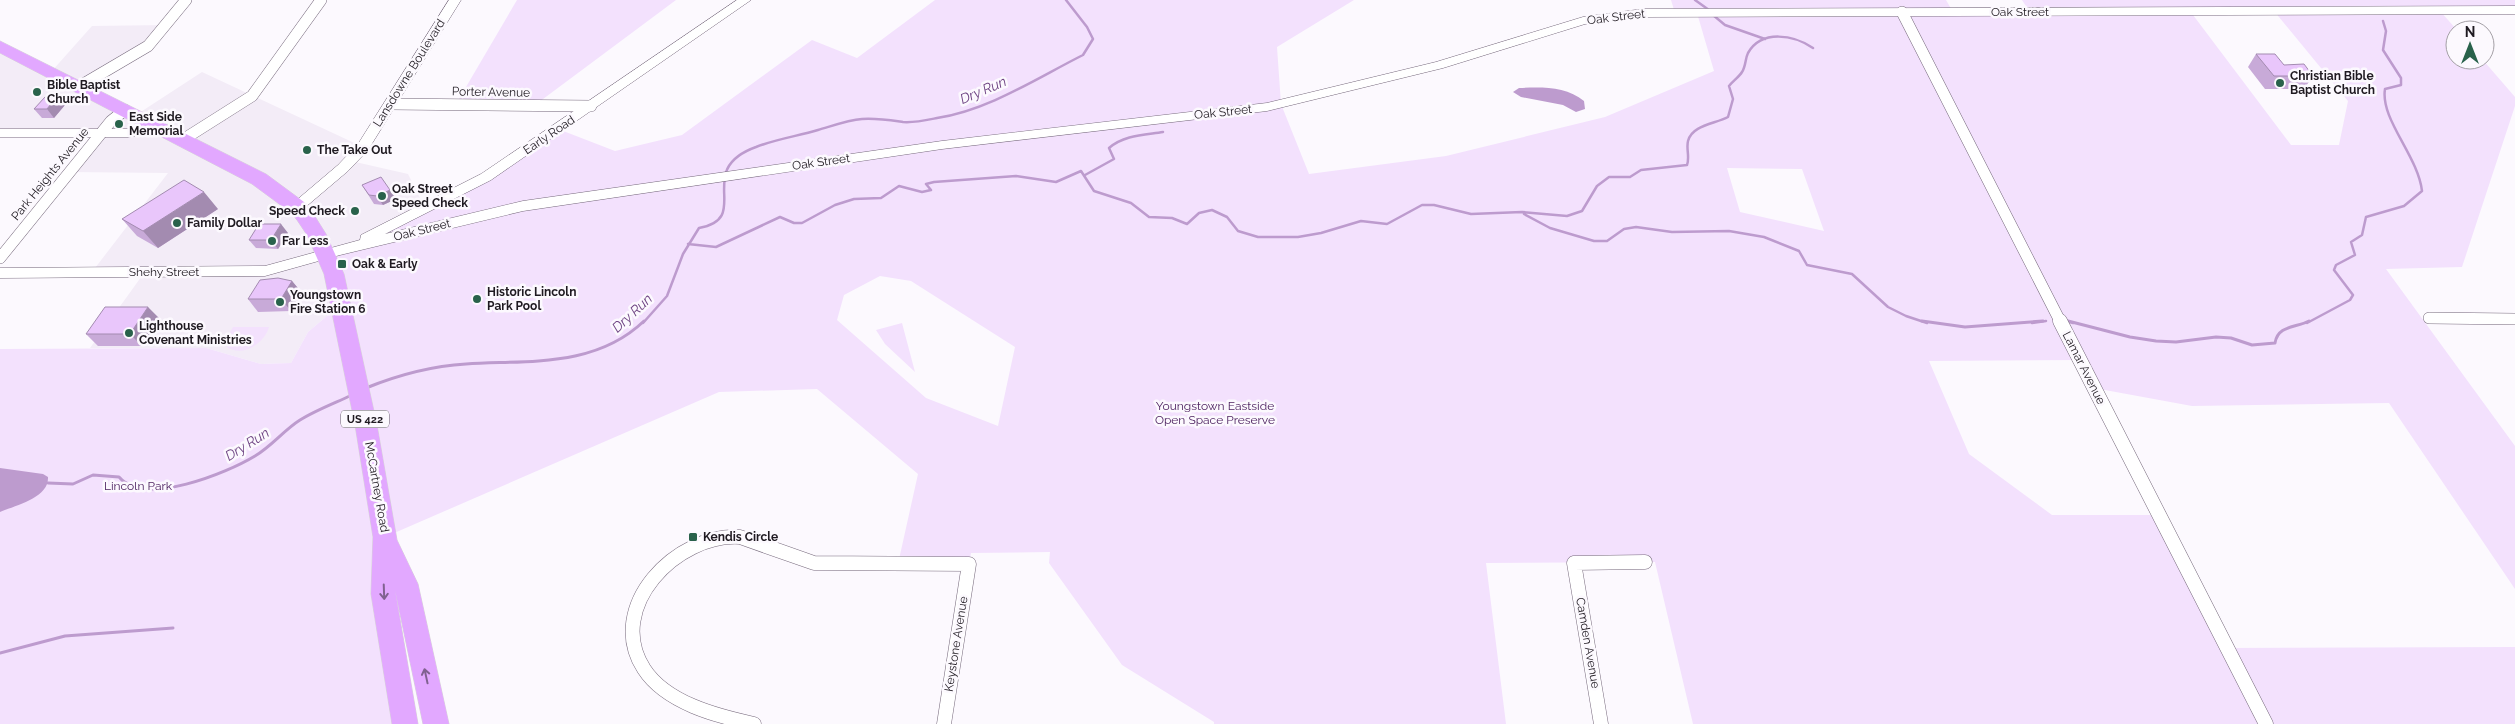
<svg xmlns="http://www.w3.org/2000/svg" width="2515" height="724" viewBox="0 0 2515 724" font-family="Raleway,sans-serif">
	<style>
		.built { fill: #f3ecf7 }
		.green { fill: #f3e1fd; fill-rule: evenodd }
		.water { fill: #bd9bce }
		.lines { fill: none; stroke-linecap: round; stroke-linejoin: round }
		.stream-far1 { stroke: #bd9bce; stroke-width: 2.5 }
		.stream { stroke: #bd9bce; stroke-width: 3 }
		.minor-far1-casing { stroke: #76697c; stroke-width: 12 }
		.minor-casing { stroke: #76697c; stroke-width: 15 }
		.tertiary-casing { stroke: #76697c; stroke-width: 1 }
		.trunk-casing { stroke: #d7d6d7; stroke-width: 1 }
		.minor-far1 { stroke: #fff; stroke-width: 11 }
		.minor { stroke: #fff; stroke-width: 14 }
		.tertiary { fill: #fff; fill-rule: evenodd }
		.trunk { fill: #e2a8ff; fill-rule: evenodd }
		.wall { fill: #c8aad8 }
		.shaded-wall { fill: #a38bb0 }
		.building { fill: #e9c6fb; stroke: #a38bb0 }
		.oneway { stroke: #806190 }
		.poi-dot { fill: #29624b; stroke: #fcf9fe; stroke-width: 2 }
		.labels { text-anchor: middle; stroke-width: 5; stroke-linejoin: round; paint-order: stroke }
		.shield { fill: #fcf9fe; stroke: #615d63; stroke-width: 1 }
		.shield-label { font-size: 11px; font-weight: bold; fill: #1f1a21 }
		.street-label { font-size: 12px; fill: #1f1a21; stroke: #fcf9fe }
		.poi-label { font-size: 12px; font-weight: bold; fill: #1f1a21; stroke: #fcf9fe; text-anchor: start }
		.park-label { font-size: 12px; fill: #4d2260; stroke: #fcf9fe }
		.water-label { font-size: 14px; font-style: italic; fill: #6d4282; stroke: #fcf9fe }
	</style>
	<rect width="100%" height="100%" fill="#fcf9fe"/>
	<!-- built -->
	<path class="built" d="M166,25L152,43L80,86L136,115L202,72L363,147L351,161L408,174L425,208L341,304L308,332L291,363L261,364L206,348H90L144,273L92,272L168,173L69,172L101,134L0,133V46L51,72L92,26Z"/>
	<!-- green -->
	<path class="green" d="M517,0H676L535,105L456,104Z
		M935,0H1354L1277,47L1281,104L1309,174L1446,156L1605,117L1714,71L1697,13H1675L1671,0H1946L1953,12L2029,11L2022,0H2515V10L2440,11L2457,30H2455V60H2483L2515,97V106L2462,267L2386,269L2515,446V589L2389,403L2192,406L2094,388L2079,360L1929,361L1969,454L2052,515H2158L2227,648L2515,647V724H1693L1655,562L1486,563L1506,724H1214V722L1122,665L1049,563L1050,552L971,553L969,564H898L918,474L817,389L719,392L385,537L405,724H0V349L206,348L261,364L291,363L308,332L341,304L325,255L340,250L468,187L558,129L615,151L682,135L812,40L857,58ZM2190,11H2274L2348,101L2339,145H2291ZM1727,168L1802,169L1824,231L1740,212ZM880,276L911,281L1015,347L998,426L926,398L837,320L844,295Z
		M902,323L915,372L885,344L876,330Z
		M233,327H269C265,343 242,358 227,347L228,336Z"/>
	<!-- water -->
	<path class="water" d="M1519,88C1541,87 1566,86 1584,101L1585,109L1576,112L1563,105L1521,97L1513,92Z
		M0,468L43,474L48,477C49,498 16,505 0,512Z"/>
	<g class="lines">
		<!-- stream-far1 -->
		<path class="stream-far1" d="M1695,0L1709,10
			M1713,15L1725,25L1765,39
			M1085,175L1114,159L1109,148C1124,135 1144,135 1163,132
			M1524,214L1550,228L1594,241H1607L1624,229L1636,227L1672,232L1729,231L1764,237L1799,251L1807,265L1852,274L1888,307L1906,316L1927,323
			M688,244L716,247L780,217L794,223H802L835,205L854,199L881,198L899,186L922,192L931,190L926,184L934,182L1016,176L1056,182L1081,171L1094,191L1131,203L1149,217L1172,218L1187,224L1199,213L1212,210L1227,217L1238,231L1258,237H1298L1321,233L1361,221L1387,224L1422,205H1434L1471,214L1522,212L1567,216L1582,211L1597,186L1609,177H1630L1641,170L1687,165C1690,157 1686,149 1688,141C1692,125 1715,124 1728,117L1733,99L1729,86C1733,81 1739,77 1742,72C1746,66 1745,59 1748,53C1762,29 1794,35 1813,48
			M2067,321L2073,323
			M643,323L667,296L683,254L699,228C754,218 692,170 756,147C776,139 798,136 818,130C832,126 848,120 862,119C877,118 889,120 903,122C914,123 927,120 937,118C989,110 1037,78 1083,55L1093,39L1087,27L1066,0
			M2032,323L2046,321
			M2307,323L2350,300L2353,295L2334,270L2336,265L2355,255L2351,242L2362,235L2366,217L2404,206L2422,191C2418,156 2380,119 2385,89L2401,85V78L2383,50L2386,31L2383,21"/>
		<!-- stream -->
		<path class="stream" d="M1922,321L1965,327L2043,321
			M2068,321L2130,337L2156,341L2176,342L2216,337L2231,338L2252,345L2275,343C2278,325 2296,328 2309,321
			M366,388C398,375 432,366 466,364C528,360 595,368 644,321
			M48,483L73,484L93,475L119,477C145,507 227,473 255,456C272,446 284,430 300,420C316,410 335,403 352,395
			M0,653L65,636L173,628"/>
		<!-- minor-far1 casing -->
		<g class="minor-far1-casing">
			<path id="minor-far1" d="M1902,12L2061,323
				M80,86L148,46L186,0
				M391,104L591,106
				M184,139L252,96L321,0
				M0,258L111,121L125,110
				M2429,318L2515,319"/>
		</g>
		<!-- minor casing -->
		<g class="minor-casing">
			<path id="minor" d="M2060,321L2266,724
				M754,724C717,716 666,703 644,669C604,607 677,533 740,537L814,563L969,564L944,724
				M1601,724L1574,563L1645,562"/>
		</g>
		<!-- tertiary casing -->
		<g class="tertiary-casing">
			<path id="tertiary" d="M449,0H461L368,150L348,171L302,210H292L290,207L292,204L338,165L358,144Z
				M737,0H751L491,180L385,234L523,201L942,141L1267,103L1436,62L1583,17L1643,9L2515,6V14L1643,17L1585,24L1443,68L1267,111L942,149L523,211L340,255L265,276L0,278V268L265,266L360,240L361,235L481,174Z
				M161,125L167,129L166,132L128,137H0V129H128Z"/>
		</g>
		<!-- trunk casing -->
		<g class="trunk-casing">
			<path id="trunk" d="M0,41L266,174L304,202L311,210L326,234L344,274L377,425L397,540L418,584L449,724H423L395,590L418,724H392L371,594L373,537L355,425L324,274L307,235L297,220L290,212L252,184L0,53Z"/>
		</g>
		<!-- minor-far1 -->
		<use href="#minor-far1" class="minor-far1"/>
		<!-- minor -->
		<use href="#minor" class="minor"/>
		<!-- tertiary -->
		<use href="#tertiary" class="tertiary"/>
		<!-- trunk -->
		<use href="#trunk" class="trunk"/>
	</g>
	<!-- wall -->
	<path class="wall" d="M2256,54L2284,65L2313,76L2304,89H2265L2248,67Z
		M65,105L54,118H42L34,109Z
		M362,185L396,199L383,205L374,204Z
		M218,209L158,248L137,236L122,219Z
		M288,233L278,249L256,248L249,240Z
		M292,281L302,293L291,311L258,312L248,299Z
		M160,319L142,346H98L86,334Z"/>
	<!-- shaded-wall -->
	<path class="shaded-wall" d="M57,96L65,105L54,118L47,109Z
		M390,190L396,199L383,205L377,196Z
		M204,192L218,209L158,248L143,231Z
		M281,224L288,233L278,249L271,240Z
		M292,281L302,293L291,311L281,299Z
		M148,307L160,319L142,346L130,334Z"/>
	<!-- building -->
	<path class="building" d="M2256,54H2275L2284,65L2304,64L2313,76H2274Z
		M57,96L47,109H34L45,97Z
		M381,177L390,190L377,196L369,195L362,185Z
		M184,180L204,192L143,231L122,219Z
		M259,224H281L271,240H249Z
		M278,278L292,281L281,299H248L260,280Z
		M105,307H148L130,334H86Z"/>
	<!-- one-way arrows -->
	<defs><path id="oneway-shaft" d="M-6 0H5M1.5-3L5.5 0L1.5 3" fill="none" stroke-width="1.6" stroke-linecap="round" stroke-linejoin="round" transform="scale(1.25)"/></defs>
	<g class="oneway">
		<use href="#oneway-shaft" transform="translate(384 592) rotate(88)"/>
		<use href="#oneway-shaft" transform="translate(426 676) rotate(-102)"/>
	</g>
	<!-- markers -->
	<g class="poi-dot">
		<circle cx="2280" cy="83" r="5"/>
		<circle cx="37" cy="92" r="5"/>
		<circle cx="119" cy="124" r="5"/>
		<circle cx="307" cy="150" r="5"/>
		<circle cx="382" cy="196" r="5"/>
		<circle cx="355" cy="211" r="5"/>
		<circle cx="177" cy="223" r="5"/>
		<circle cx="272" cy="241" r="5"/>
		<rect x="337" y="259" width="10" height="10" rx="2.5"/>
		<circle cx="477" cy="299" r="5"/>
		<circle cx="280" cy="302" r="5"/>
		<circle cx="129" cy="333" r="5"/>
		<rect x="688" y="532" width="10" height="10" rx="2.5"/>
	</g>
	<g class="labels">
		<!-- shield labels -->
		<rect class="shield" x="341" y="410.5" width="48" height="17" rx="4"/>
		<g class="shield-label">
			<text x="365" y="423">US 422</text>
		</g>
		<!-- street labels -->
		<g class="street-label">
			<text x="2020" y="16">Oak Street</text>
			<text transform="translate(1616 17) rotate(-7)" y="4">Oak Street</text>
			<text transform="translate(409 73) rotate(-58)" y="4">Lansdowne Boulevard</text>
			<text transform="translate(491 92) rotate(1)" y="4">Porter Avenue</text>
			<text transform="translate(1223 112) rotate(-6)" y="4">Oak Street</text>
			<text transform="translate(549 135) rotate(-34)" y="4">Early Road</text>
			<text transform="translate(821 162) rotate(-8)" y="4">Oak Street</text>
			<text transform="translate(50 174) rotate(-51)" y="4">Park Heights Avenue</text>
			<text transform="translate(422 230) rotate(-14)" y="4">Oak Street</text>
			<text x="164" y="276">Shehy Street</text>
			<text transform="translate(2084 368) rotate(63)" y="4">Lamar Avenue</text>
			<text transform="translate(377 487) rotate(80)" y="4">McCartney Road</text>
			<text transform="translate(1588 643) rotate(80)" y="4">Camden Avenue</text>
			<text transform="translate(956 644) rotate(-81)" y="4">Keystone Avenue</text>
		</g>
		<!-- poi labels -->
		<g class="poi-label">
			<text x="2290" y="80">Christian Bible<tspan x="2290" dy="14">Baptist Church</tspan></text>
			<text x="47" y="89">Bible Baptist<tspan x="47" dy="14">Church</tspan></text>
			<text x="129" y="121">East Side<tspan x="129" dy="14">Memorial</tspan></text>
			<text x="317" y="154">The Take Out</text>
			<text x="392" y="193">Oak Street<tspan x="392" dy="14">Speed Check</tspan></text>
			<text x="345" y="215" text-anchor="end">Speed Check</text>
			<text x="187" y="227">Family Dollar</text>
			<text x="282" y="245">Far Less</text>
			<text x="352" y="268">Oak &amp; Early</text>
			<text x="487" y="296">Historic Lincoln<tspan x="487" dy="14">Park Pool</tspan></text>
			<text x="290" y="299">Youngstown<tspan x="290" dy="14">Fire Station 6</tspan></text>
			<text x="139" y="330">Lighthouse<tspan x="139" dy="14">Covenant Ministries</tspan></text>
			<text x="703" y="541">Kendis Circle</text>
		</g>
		<!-- park labels -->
		<g class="park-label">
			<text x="1215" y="410">Youngstown Eastside<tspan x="1215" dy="14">Open Space Preserve</tspan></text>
			<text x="138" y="490">Lincoln Park</text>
		</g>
		<!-- water labels -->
		<g class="water-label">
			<text transform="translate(983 90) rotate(-23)" y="5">Dry Run</text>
			<text transform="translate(632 313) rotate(-43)" y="5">Dry Run</text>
			<text transform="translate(247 444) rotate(-32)" y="5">Dry Run</text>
		</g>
	</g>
	<!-- north arrow -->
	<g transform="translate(2470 45)"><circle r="24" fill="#fcf9fe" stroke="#a4a0a6"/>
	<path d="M0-4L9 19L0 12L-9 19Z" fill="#29624b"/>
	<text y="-8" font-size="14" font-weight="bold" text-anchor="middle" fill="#1f1a21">N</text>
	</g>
</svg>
